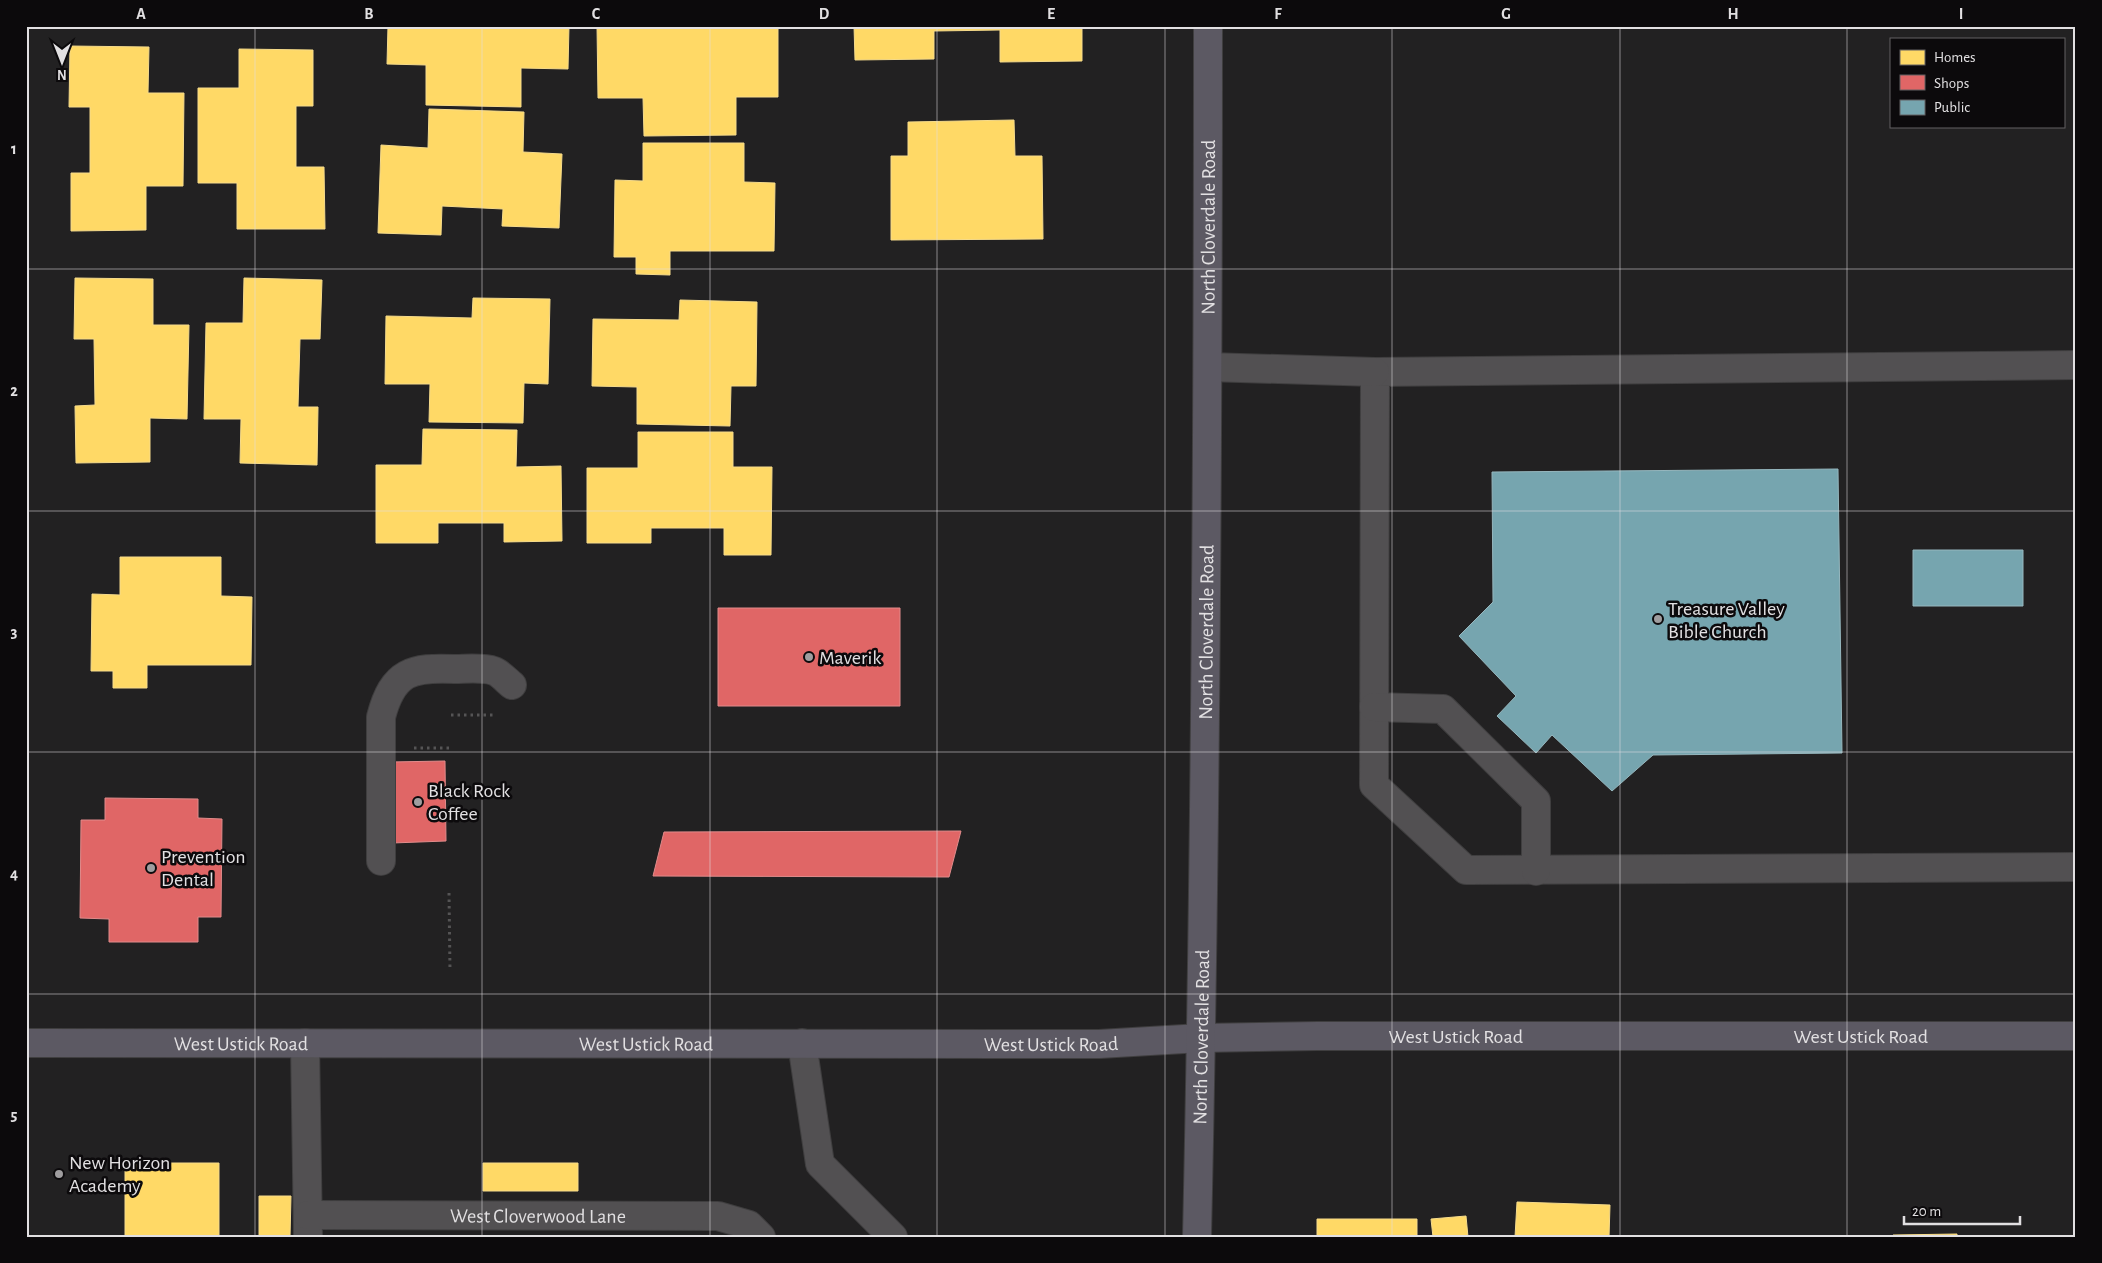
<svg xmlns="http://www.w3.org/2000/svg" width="2102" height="1263" viewBox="0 0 2102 1263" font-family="'Alegreya Sans',sans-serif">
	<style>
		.homes { fill: #ffd966; stroke: #f6db8b }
		.shops { fill: #e06666; stroke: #e18b8b }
		.public { fill: #76a5af; stroke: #96b7be }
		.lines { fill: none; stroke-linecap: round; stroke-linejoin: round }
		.minor-casing { stroke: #3f3e3f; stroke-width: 30 }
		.major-casing { stroke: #3f3e3f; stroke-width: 30 }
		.path { stroke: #555455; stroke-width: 3; stroke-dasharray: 2.5 4; stroke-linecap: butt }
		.minor { stroke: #525052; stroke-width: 28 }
		.major { stroke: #5c5963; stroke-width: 28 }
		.grid { fill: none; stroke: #e2e0e2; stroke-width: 1; stroke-opacity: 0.55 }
		.poi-dot { fill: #9f9d9f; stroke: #0c0a0c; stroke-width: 2 }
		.labels { text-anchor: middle; stroke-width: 5; stroke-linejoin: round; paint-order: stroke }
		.street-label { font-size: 20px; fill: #e2e0e2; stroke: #0c0a0c }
		.poi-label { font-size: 20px; fill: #e2e0e2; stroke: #0c0a0c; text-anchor: start }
		.neatline { fill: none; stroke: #e2e0e2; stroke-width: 2 }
		.grid-label { font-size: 16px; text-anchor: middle; font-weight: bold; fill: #e2e0e2 }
	</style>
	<rect width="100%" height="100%" fill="#222122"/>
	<!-- homes -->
	<path class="homes" d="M388,26H569L568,69L521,68V107L426,105V65L387,64Z
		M597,26H778V97H736V135L644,136L643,98H598Z
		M854,26H1082V61L1000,62V30L934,31V59L855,60Z
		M70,46L149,47L148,93H184L183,186H146V230L71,231V173H90V107H69Z
		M239,49L313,50V106H296V167H324L325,229H237V183H198V88H239Z
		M429,109L524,112L523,152L562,154L559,228L502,226L503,209L442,206L441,235L378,233L381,145L428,148Z
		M1014,120L1015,156H1042L1043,239L891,240V156H908V122Z
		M643,143H744V182L775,183L774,251H670V275L636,274V257H614L615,180L643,181Z
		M75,278L153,279V325H189L187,419L150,418V462L76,463L75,406L95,405L94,339H74Z
		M244,278L322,280L320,339H300L298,407H318L317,465L240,463L241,419H204L206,323H243Z
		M473,298L550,299L548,384L524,383L523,423L429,422L430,384H385L386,316L472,318Z
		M680,300L757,302L756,386H731L730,426L637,424V387L592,386L593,319L679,320Z
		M423,429L517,430L516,467L561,466L562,541L504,542V523H438V543H376V465H422Z
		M638,432H733V467H772L771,555H724V528H651V543H587V468H638Z
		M120,557H221V596L252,597L251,665H147V688H113V671H91L92,594L120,595Z
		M125,1163H219V1237H125Z
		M483,1163H578V1191H483Z
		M259,1196H291L290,1237H259Z
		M1517,1202L1610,1205L1609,1237H1515Z
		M1466,1216L1468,1237H1433L1431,1219Z
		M1317,1219H1417V1237H1317Z
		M1957,1234V1237H1893V1235Z"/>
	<!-- shops -->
	<path class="shops" d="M718,608H900V706H718Z
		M445,761L446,841L392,843L390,762Z
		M105,798L198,799V818L222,819L221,917H198V942H109V919L80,918L81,820H105Z
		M961,831L949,877L653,876L664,832Z"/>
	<!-- public -->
	<path class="public" d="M1838,469L1842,753L1653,755L1612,791L1552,735L1536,753L1497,716L1516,696L1459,636L1493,602L1492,472Z
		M1913,550H2023V606H1913Z"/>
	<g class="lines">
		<!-- minor casing -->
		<g class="minor-casing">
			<g id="minor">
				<path d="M2076,365L1375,372L1374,785L1466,870L2076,867"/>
				<path d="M1208,367L1375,372"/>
				<path d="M1374,707L1443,709L1536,801V871"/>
				<path d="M381,861V717C393,671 412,667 455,669C466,669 483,667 494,671C500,673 507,681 512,685"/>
				<path d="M305,1043L308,1237"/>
				<path d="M802,1043L820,1164L893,1237"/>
				<path id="s1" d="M308,1215L718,1216L749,1225L761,1237"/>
			</g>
		</g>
		<!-- major casing -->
		<g class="major-casing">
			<g id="major">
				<path id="s2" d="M26,1043L1099,1044L1201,1038L1318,1036H2076"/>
				<path id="s3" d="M1197,1237C1206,833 1208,430 1208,26"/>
			</g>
		</g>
		<!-- path -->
		<path class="path" d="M451,715H495
			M414,748H451
			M449,893L450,971"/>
		<!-- minor -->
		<use href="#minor" class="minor"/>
		<!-- major -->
		<use href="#major" class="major"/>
	</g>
	<!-- grid -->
	<path class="grid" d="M255,26V1237M482,26V1237M710,26V1237M937,26V1237M1165,26V1237M1392,26V1237M1620,26V1237M1847,26V1237M26,269H2076M26,511H2076M26,752H2076M26,994H2076"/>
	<!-- markers -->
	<g class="poi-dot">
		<circle cx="1658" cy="619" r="5"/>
		<circle cx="809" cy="657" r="5"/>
		<circle cx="418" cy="802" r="5"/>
		<circle cx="151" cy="868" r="5"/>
		<circle cx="59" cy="1174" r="5"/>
	</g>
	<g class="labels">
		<!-- street labels -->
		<g class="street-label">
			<text dy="7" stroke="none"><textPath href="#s3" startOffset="1010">North Cloverdale Road</textPath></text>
			<text dy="7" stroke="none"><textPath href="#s3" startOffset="605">North Cloverdale Road</textPath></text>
			<text dy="7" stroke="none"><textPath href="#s3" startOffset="200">North Cloverdale Road</textPath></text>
			<text dy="7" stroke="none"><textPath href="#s2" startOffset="1430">West Ustick Road</textPath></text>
			<text dy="7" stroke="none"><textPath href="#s2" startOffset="1835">West Ustick Road</textPath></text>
			<text dy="7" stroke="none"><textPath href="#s2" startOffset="215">West Ustick Road</textPath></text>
			<text dy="7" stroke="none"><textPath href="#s2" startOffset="620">West Ustick Road</textPath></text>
			<text dy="7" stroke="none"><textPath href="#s2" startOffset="1025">West Ustick Road</textPath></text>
			<text dy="7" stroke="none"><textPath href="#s1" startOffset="230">West Cloverwood Lane</textPath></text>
		</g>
		<!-- poi labels -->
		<g class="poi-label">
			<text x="1668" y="615">Treasure Valley<tspan x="1668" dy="23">Bible Church</tspan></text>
			<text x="819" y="664">Maverik</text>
			<text x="428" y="797">Black Rock<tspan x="428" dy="23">Coffee</tspan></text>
			<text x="161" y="863">Prevention<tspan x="161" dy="23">Dental</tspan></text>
			<text x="69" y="1169">New Horizon<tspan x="69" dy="23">Academy</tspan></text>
		</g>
	</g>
	<!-- border -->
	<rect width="2102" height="1263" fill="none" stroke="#0c0a0c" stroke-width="55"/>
	<!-- legend -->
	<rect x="1890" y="38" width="175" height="90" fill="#0c0a0c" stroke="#626062"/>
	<rect x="1900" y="50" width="25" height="15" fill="#ffd966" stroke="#626062"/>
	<text x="1934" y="62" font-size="15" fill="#e2e0e2">Homes</text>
	<rect x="1900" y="75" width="25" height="15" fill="#e06666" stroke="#626062"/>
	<text x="1934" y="88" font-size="15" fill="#e2e0e2">Shops</text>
	<rect x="1900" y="100" width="25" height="15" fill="#76a5af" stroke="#626062"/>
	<text x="1934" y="112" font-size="15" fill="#e2e0e2">Public</text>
	<!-- north arrow -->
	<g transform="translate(62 62) rotate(180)" stroke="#0c0a0c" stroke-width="4" paint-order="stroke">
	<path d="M0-4L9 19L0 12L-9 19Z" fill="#e2e0e2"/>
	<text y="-8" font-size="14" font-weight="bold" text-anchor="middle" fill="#e2e0e2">N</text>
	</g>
	<!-- scale -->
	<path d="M1904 1216v8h116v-8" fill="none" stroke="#e2e0e2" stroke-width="2.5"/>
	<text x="1912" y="1216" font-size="15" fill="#e2e0e2" stroke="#0c0a0c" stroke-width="4" paint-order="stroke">20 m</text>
	<rect x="28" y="28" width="2046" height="1208" class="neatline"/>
	<g class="grid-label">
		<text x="141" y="19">A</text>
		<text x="369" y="19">B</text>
		<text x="596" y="19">C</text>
		<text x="824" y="19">D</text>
		<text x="1051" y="19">E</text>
		<text x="1278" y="19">F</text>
		<text x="1506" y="19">G</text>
		<text x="1733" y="19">H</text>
		<text x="1961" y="19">I</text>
		<text x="14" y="154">1</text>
		<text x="14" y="396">2</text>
		<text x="14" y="637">3</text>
		<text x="14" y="879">4</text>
		<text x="14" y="1120">5</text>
	</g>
</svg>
